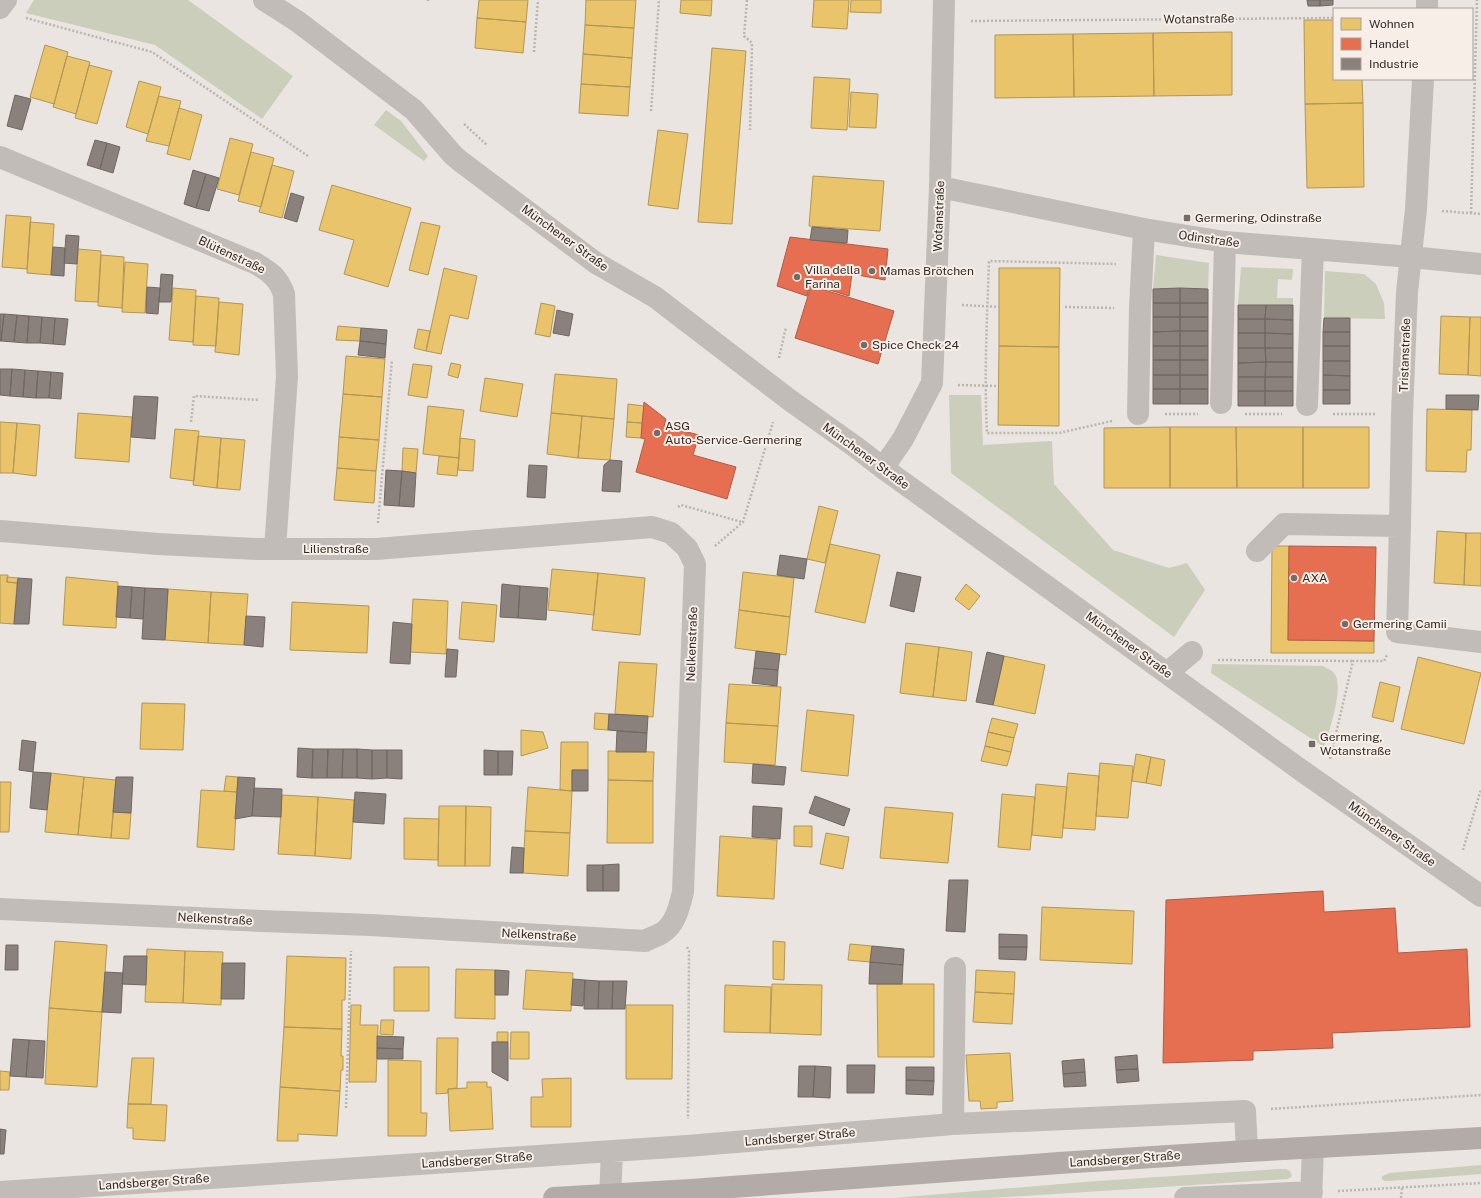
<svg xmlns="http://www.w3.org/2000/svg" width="1481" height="1198" viewBox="0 0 1481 1198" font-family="'Public Sans',sans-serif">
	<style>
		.green { fill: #cccebc }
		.homes { fill: #e9c46a; stroke: #b29656 }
		.shops { fill: #e76f51; stroke: #b15b45 }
		.industry { fill: #8a817c; stroke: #706763 }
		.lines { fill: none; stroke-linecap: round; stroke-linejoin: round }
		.path { stroke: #bbb5b2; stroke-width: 2.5; stroke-dasharray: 2 2; stroke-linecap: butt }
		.minor { stroke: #c2bcb9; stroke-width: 22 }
		.major { stroke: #b2aba8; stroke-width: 22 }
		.poi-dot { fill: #736c68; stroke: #f6eee7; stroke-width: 1.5 }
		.labels { text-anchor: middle; stroke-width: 4; stroke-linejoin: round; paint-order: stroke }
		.street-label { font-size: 12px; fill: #332b28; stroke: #f6eee7 }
		.poi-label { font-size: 12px; fill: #332b28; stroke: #f6eee7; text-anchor: start }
	</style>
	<rect width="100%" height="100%" fill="#eae5e0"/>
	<!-- green -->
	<path class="green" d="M34,0H188L293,76L262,119L155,45L26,13Z
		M386,110L401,121L428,156L424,161L374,125Z
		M1156,255L1209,263L1208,289H1153Z
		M1241,267L1293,269L1292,280L1278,279L1277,298H1293V305H1238Z
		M1325,271L1364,274L1376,284L1384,303L1385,319L1324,318Z
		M949,395H981L983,445L1052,441L1054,484L1113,550L1169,568L1187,563L1205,590L1174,637L951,473Z
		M1212,664L1323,666C1326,668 1332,670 1334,673C1345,685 1329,732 1324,747L1211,673Z
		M1481,1165V1174L1389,1181H1384L1382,1179V1176L1390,1173Z
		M1278,1169H1286L1290,1171L1292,1176L1288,1179L991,1198H894L1097,1181Z"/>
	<!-- homes -->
	<path class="homes" d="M479,0H528L526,22L477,18Z
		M586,0H636L634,28L585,25Z
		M681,0H712L711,16L680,13Z
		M814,0H849L847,29L812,27Z
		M851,0H881V13L850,12Z
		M477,18L526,22L523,53L475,48Z
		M1304,20H1334V79H1362L1363,103L1305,104Z
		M585,25L634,28L632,58L583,54Z
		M1232,32V95L1154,96L1153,33Z
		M1153,33L1154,96L1074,97L1073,34Z
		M1073,34L1074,97L995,98V35Z
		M45,45L68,52L54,104L30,97Z
		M712,48L746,51L732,224L698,222Z
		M583,54L632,58L630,87L581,84Z
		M67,56L90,62L76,114L53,107Z
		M89,65L112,71L97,124L75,118Z
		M814,77L850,79L847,130L811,128Z
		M139,81L161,87L148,134L126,127Z
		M581,84L630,87L628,116L579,113Z
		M851,92L878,94L876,128L849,127Z
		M159,96L181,101L169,146L146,141Z
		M1363,103L1364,187L1307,188L1305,104Z
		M179,108L202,115L190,160L167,154Z
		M658,130L688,134L678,209L648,205Z
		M230,138L253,144L239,195L217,189Z
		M251,152L274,158L261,207L238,201Z
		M272,165L294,171L282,218L259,212Z
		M813,176L884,181L880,231L809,226Z
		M332,185L411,208L388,287L344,274L354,240L319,230Z
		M6,215L31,217L27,269L2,267Z
		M30,222L54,224L51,275L27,273Z
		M421,222L440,226L428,275L409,270Z
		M78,249L101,251L98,302L75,301Z
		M101,255L124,257L122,308L98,306Z
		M125,262L148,264L145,313L122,312Z
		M444,268L477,276L468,319L450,315L441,354L426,351Z
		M999,268H1060L1059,347L999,346Z
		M173,288L196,290L193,342L169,340Z
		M196,296L219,298L216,346L193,345Z
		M219,302L243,304L239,355L215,352Z
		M541,303L555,306L550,337L535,334Z
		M1441,316L1470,317L1468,375L1439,374Z
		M1470,317H1481V376L1468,375Z
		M338,326L361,328L360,341L336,340Z
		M418,329L430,331L426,351L414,348Z
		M999,346L1059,347V426L998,425Z
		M346,356L385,359L382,397L343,394Z
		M451,363L461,365L458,378L448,375Z
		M413,364L432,366L427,398L408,395Z
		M555,374L617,379L614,419L551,413Z
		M485,378L523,384L517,417L480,411Z
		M343,394L382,397L379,440L339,437Z
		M628,404L644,406L642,423L627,422Z
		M428,406L464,410L460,438L459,458L423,454Z
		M1427,409L1472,410L1471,450H1467L1466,472L1426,471Z
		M78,413L132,417L129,462L75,458Z
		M551,413L582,416L578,458L547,454Z
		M582,416L614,419L610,460L578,458Z
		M0,422L17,423L13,473H0Z
		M627,422L642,423L641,438L626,437Z
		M17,423L40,425L36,476L13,473Z
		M1170,427V488H1104V428Z
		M1170,427H1236L1237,488H1170Z
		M1236,427H1303V488H1237Z
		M1303,427H1369V488H1303Z
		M175,429L199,431L194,481L170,478Z
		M198,436L221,438L217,488L193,485Z
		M339,437L379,440L376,471L337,468Z
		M221,438L245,440L240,490L217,488Z
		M460,438L475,440L473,471L458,470Z
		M403,448L418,449L416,473L402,471Z
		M439,456L459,458L457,476L437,474Z
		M337,468L376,471L374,503L334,500Z
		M819,506L838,511L825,563L807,559Z
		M1437,531L1466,533L1464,585L1434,583Z
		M1466,533H1481V586L1464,585Z
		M830,544L880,555L865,623L815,612Z
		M1272,546H1289L1288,640L1374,641V653H1271Z
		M552,569L598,573L594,615L548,610Z
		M743,572L794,578L790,617L739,610Z
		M598,573L645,578L640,635L592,630Z
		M0,575H8L7,582L17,583L14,624L0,623Z
		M7,577L18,578L17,583L7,582Z
		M66,577L118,582L116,628L63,625Z
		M966,584L980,596L969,610L955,599Z
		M168,589L211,592L208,643L165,640Z
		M211,592L248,594L244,645L208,643Z
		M413,599L448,601L446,654L410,652Z
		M292,602L369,606L367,653L290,650Z
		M462,602L497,605L494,642L459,639Z
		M739,610L790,617L786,655L735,648Z
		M906,643L939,647L933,697L900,693Z
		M939,647L972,652L966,701L933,697Z
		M1004,656L1045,665L1035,714L993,705Z
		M1418,657L1481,673L1464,744L1401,729Z
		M619,662L657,664L653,717L615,714Z
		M1380,682L1400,687L1393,722L1372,717Z
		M729,684L781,687L778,726L726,723Z
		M142,703L185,704L183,750L140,749Z
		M807,710L854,715L848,776L801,771Z
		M595,713L609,714L608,730L594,729Z
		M992,718L1018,724L1014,738L988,732Z
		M726,723L778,726L775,765L724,762Z
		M521,730L543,732L548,748L521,756Z
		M988,732L1014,738L1011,752L985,746Z
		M561,742H588V770H572V791L560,790Z
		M985,746L1011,752L1007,766L981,761Z
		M608,751L654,752L653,781L608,780Z
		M1136,754L1151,757L1146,783L1132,781Z
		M1151,757L1165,760L1161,786L1146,783Z
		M1100,763L1133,766L1128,818L1096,816Z
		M51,773L84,777L78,835L45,832Z
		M1068,773L1099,776L1095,830L1063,828Z
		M226,776L238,777L237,792L224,791Z
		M84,777L116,780L111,838L78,835Z
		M608,780L653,781V843H607Z
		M0,782H11L9,832H0Z
		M1036,784L1067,787L1062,838L1032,835Z
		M528,787L572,791L570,833L525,831Z
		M201,790L237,792L234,850L197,847Z
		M1002,794L1035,797L1030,850L998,847Z
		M282,795L318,797L315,856L278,854Z
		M318,797L354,800L351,859L315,856Z
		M439,806H466L465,866H438Z
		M466,806L491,807L490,866H465Z
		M885,807L953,813L948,863L880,858Z
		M113,812L131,813L129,839L111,838Z
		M404,818L439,819L438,860L404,859Z
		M794,826H812V847L794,846Z
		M525,831L570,833L568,876L523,873Z
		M826,833L849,837L843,869L820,864Z
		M720,836L777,840L774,899L717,896Z
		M1042,907L1134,911L1132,964L1040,960Z
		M55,941L107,945L102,1012L49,1008Z
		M773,941L785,942L784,980L773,979Z
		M850,944L872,946L870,962L848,960Z
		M147,949L185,951L183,1003L145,1002Z
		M185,951L223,952L221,1005L183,1003Z
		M287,956L346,958L345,1000H342V1029L284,1027Z
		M394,967H429V1011H394Z
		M456,969L495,970V1019L455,1018Z
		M526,970L573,973L571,1011L523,1009Z
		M976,970L1015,972L1014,994L975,992Z
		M772,984L822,985L821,1035L770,1033Z
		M877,984H934V1057H878Z
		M725,985L771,987L770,1033L724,1032Z
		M975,992L1014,994L1012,1024L973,1022Z
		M351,1005H361L360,1025H378L376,1082H349Z
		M626,1005H673L672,1079H626Z
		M49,1008L102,1012L97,1087L45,1084Z
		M381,1020H394L393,1035L380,1034Z
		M284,1027L342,1029L341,1056H343V1070H341L340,1091L280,1087Z
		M497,1032H508V1042H497Z
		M511,1032H529V1059H510Z
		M437,1038H458L457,1088L448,1089V1093L436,1094Z
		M1010,1053L1013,1101L997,1102V1108L981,1109L980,1101H969L966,1055Z
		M132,1058H154L151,1104H128Z
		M388,1060L421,1061V1113H427L426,1136H388Z
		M0,1071L10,1072L9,1090H0Z
		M571,1078V1127H531V1097H543L542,1079Z
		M467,1082H487V1087H491L493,1129L450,1131L448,1089L467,1088Z
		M280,1087L340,1091L337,1136L298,1134V1141H277Z
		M128,1104L167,1105L165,1141L133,1139V1128H127Z"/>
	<!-- shops -->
	<path class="shops" d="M790,237L888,249L885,280L852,274L849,296L810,284L807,296L777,286Z
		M811,286L894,311L878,364L795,338Z
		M644,402L666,419L664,426L699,435L693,455L736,467L727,499L636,472L645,439L641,438Z
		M1289,546L1376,547L1374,641L1288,640Z
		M1323,891L1324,912L1395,908L1398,953L1467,949L1470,1027L1332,1033L1333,1048L1253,1051V1060L1163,1063L1166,900Z"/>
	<!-- industry -->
	<path class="industry" d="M1307,0H1320V6H1308Z
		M1320,0H1333V5L1320,6Z
		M15,95L31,99L22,130L7,126Z
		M95,140L107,143L100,169L87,165Z
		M107,143L120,147L113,173L100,169Z
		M193,170L206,174L196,208L184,204Z
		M206,174L219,178L209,211L196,208Z
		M291,193L304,197L297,222L284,218Z
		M812,227L848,230L847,243L810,240Z
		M66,235L79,236L77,264L64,263Z
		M53,247L65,248L64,276L51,275Z
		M161,274L173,275L171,302H159Z
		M147,287L160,288L158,314L146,313Z
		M1180,288V303H1153V289Z
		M1180,288L1208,289V303H1180Z
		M1153,303H1180V317H1153Z
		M1180,303H1208V317H1180Z
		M1238,305H1266L1265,319H1238Z
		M1266,305H1293V320L1265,319Z
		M557,310L573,314L569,336L553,333Z
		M0,314H4L1,341H0Z
		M4,314L17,315L14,342L1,341Z
		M17,315L29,316L27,343L14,342Z
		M29,316L42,317L40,343H27Z
		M42,317L55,318L53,344L40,343Z
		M1153,317H1180V331L1153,332Z
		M1180,317H1208V331H1180Z
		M55,318L68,319L65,345L53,344Z
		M1324,318H1350V332H1323Z
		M1238,319H1265V333H1238Z
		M1265,319L1293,320V334L1265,333Z
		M361,328L387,330L386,344L360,341Z
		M1180,331V346H1153V332Z
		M1180,331H1208V346H1180Z
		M1323,332H1350V346H1323Z
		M1238,333H1265V348H1238Z
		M1265,333L1293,334V348H1265Z
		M360,341L386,344L385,358L358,355Z
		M1153,346H1180V360H1153Z
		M1180,346H1208V360H1180Z
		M1323,346H1350V361H1323Z
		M1238,348H1265L1266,362L1238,363Z
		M1265,348H1293V362H1266Z
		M1153,360H1180V375H1153Z
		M1180,360H1208V375H1180Z
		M1323,361H1350V376L1323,375Z
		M1266,362H1293V377H1265Z
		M1266,362L1265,377H1238V363Z
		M0,369H12L10,396L0,395Z
		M12,369L25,370L23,397L10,396Z
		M25,370L38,371L36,398L23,397Z
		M38,371L51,372L49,398H36Z
		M51,372L63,373L61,399L49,398Z
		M1153,375H1180V389H1153Z
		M1180,375H1208V389H1180Z
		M1323,375L1350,376V390H1323Z
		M1238,377H1265V391H1238Z
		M1265,377H1293V391H1265Z
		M1153,389H1180V404H1153Z
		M1180,389H1208V404H1180Z
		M1323,390H1350V404H1323Z
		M1238,391H1265V406H1238Z
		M1265,391H1293V406H1265Z
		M1446,395H1479L1478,410L1446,409Z
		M134,396L158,397L155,439L131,437Z
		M610,460L622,461L620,492L602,491L604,465Z
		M529,465L547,466L545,498L527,497Z
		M386,470L402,471L399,506L384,505Z
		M402,471L416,473L414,507L399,506Z
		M780,555L807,559L804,579L777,575Z
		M897,572L921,577L914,612L890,606Z
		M18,578L32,579L29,624H14Z
		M502,584L520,586L518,618L500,617Z
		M118,586L132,587L130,618L116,617Z
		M520,586L548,588L546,620L518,618Z
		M132,587L145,588L143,619L130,618Z
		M145,588L168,589L165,640L142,639Z
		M246,616L265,617L263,647L244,645Z
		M393,622L412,624L410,664L390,663Z
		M447,649L458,650L456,677H445Z
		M756,651L780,654L778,670L754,668Z
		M987,652L1004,656L993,705L976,702Z
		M754,668L778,670L777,686L752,683Z
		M609,714L648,716L647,733L608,730Z
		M617,731L647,733L646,752H616Z
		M22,740L36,742L33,772L19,770Z
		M298,748L313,749L312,778L297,777Z
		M313,749H328L327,778H312Z
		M328,749H343L342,778H327Z
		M343,749H357V778H342Z
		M357,749L372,750V779L357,778Z
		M372,750H387V778L372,779Z
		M387,750H402V779L387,778Z
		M484,750L498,751V775H484Z
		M498,751H513L512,775H498Z
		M753,764L786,767L784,785L752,783Z
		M572,770H588V791H572Z
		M33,772L51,773L47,810L30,808Z
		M116,777H133L131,813L113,812Z
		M238,777L255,778L252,816L235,819Z
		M254,788L282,789L281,817L252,816Z
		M355,792L386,794L384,824L353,822Z
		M815,796L850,809L844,826L809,813Z
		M753,806L782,808L780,839L752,837Z
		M512,847L524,848L523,873H510Z
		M619,864V891H603V865Z
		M587,865H603V891H587Z
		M949,880H968L965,932L946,931Z
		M999,934L1027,935V947H999Z
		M6,945H18V970H5Z
		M872,946L904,949L903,965L870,962Z
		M999,947H1027L1026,960L999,959Z
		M124,956H147L146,985L122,984Z
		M870,962L903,965L902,984H869Z
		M222,963H245L244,999H221Z
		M495,970L509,971L508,995H495Z
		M105,972L123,973L121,1013L102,1012Z
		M573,979L585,980L583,1006L571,1005Z
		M585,980L599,981L598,1009H584Z
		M599,981H613L612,1009H598Z
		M613,981H627L625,1009H612Z
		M377,1036L404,1037L403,1049L377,1048Z
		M13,1039L29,1040L26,1077L10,1076Z
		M29,1040L45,1041L43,1078L26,1077Z
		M492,1042H508V1081L492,1072Z
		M377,1048L403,1049V1059H377Z
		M1137,1055L1138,1069L1116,1070L1115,1057Z
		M1084,1059L1085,1072L1063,1074L1062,1061Z
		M847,1065H875L874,1093H847Z
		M799,1066H815L813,1097H798Z
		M815,1066L831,1067L830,1098L813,1097Z
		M906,1067H934V1081L906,1080Z
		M1138,1069L1139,1081L1117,1083L1116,1070Z
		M1085,1072L1086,1086L1064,1087L1063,1074Z
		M906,1080L934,1081L933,1095L906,1094Z
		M0,1129L6,1130L4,1154H0Z"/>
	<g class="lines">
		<!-- path -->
		<path class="path" d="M747,0L744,36L752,43L750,130
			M428,1V0
			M26,18L152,52L308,156
			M971,21L1334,18
			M534,52L538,0
			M651,111L659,0
			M464,124L487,145
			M1442,211L1481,214
			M1471,213L1477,0
			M962,305L999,307
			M1065,307L1114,308
			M779,358L786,327
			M958,385L998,386
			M1165,414H1198
			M1245,414H1282
			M1333,414H1376
			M1112,421L1059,433H987C984,376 987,319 989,261L1116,264
			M191,422L194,396L259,400
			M678,507L681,505L742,522
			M378,523L392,360
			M715,546L743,522L773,422
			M1218,660L1353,661
			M1330,759L1353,661H1384L1387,655
			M1463,850L1481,789
			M687,947L689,951L688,1119
			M346,1108L351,951
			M1271,1109L1481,1095
			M1338,1191L1481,1183
			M1401,1198L1402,1188"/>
		<!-- minor -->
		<path class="minor" d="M264,0L297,21L414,110L453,155L460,161L596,263L655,297L791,401L857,448L883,468L1305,773L1481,896
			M0,8L6,0
			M1427,9V0
			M1423,79L1416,209L1407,292L1402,414L1400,526L1397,632L1481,642
			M0,157L255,263C270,272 278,277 284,294L287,376L275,549
			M940,187L1144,229L1225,242L1411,257L1481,264
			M1221,403L1225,242
			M1307,405L1313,249
			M1138,414L1140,308L1144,229
			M883,468L903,439L932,383L940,187L944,0
			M0,531L158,544L257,549H376L652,527L671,533L687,548L695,564L683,892C679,907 676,924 662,933C657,936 650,938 645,941L371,925L262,921L0,909
			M1257,551L1284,524L1400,526
			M1167,673L1192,652
			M953,1124L955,968
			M0,1192L687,1146L953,1124L1245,1111L1247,1151
			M610,1198L612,1151
			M1185,1198L1312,1192
			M1311,1198L1313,1148"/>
		<!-- major -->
		<path class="major" d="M554,1198L691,1190L1059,1163L1247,1151L1481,1138"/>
	</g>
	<!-- markers -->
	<g class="poi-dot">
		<rect x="1183" y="214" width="8" height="8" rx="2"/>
		<circle cx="872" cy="271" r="4"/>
		<circle cx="797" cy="277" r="4"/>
		<circle cx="864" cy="345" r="4"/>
		<circle cx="657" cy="433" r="4"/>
		<circle cx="1294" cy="578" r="4"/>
		<circle cx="1345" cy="624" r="4"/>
		<rect x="1308" y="740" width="8" height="8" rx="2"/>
	</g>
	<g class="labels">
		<!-- street labels -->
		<g class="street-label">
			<text transform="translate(1199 19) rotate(-1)" y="4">Wotanstraße</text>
			<text transform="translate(939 216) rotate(-88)" y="4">Wotanstraße</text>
			<text transform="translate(565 238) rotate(36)" y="4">Münchener Straße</text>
			<text transform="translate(1209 239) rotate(8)" y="4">Odinstraße</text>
			<text transform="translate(232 255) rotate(25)" y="4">Blütenstraße</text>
			<text transform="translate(1405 355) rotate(-88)" y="4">Tristanstraße</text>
			<text transform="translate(866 456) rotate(36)" y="4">Münchener Straße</text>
			<text x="336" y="553">Lilienstraße</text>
			<text transform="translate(692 644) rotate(-88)" y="4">Nelkenstraße</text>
			<text transform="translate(1129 645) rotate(36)" y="4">Münchener Straße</text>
			<text transform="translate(1392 834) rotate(35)" y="4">Münchener Straße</text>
			<text transform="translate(215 919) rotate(3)" y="4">Nelkenstraße</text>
			<text transform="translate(539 935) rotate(3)" y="4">Nelkenstraße</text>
			<text transform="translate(800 1137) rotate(-5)" y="4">Landsberger Straße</text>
			<text transform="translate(1125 1159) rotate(-4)" y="4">Landsberger Straße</text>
			<text transform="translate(477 1160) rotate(-4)" y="4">Landsberger Straße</text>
			<text transform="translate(154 1182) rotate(-4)" y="4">Landsberger Straße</text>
		</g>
		<!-- poi labels -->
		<g class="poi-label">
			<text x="1195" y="222">Germering, Odinstraße</text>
			<text x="805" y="274">Villa della<tspan x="805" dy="14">Farina</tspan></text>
			<text x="880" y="275">Mamas Brötchen</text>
			<text x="872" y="349">Spice Check 24</text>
			<text x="665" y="430">ASG<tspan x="665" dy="14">Auto-Service-Germering</tspan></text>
			<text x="1302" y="582">AXA</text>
			<text x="1353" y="628">Germering Camii</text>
			<text x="1320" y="741">Germering,<tspan x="1320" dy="14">Wotanstraße</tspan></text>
		</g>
	</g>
	<!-- legend -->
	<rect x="1333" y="8" width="140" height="72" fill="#f6eee7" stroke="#a8a09b"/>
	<rect x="1341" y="18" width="20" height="12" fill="#e9c46a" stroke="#a8a09b"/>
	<text x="1369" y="28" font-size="12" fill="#332b28">Wohnen</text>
	<rect x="1341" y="38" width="20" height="12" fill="#e76f51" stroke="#a8a09b"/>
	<text x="1369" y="48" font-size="12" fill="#332b28">Handel</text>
	<rect x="1341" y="58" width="20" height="12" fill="#8a817c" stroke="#a8a09b"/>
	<text x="1369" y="68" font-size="12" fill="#332b28">Industrie</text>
</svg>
